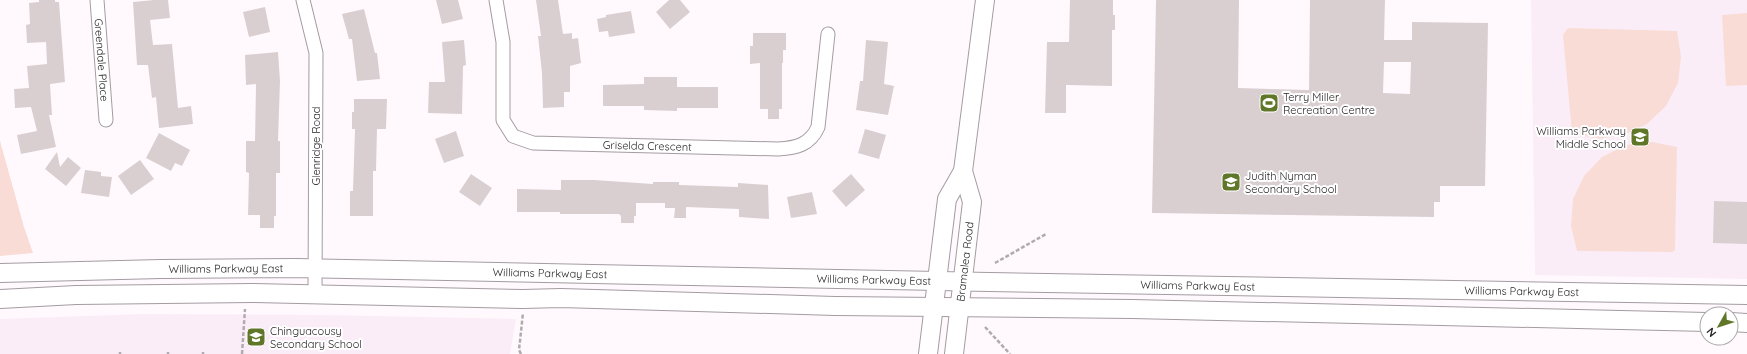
<svg xmlns="http://www.w3.org/2000/svg" width="1747" height="354" viewBox="0 0 1747 354" font-family="Quicksand,sans-serif">
	<style>
		.built { fill: #fbedf8 }
		.green { fill: #f9dcd6 }
		.building { fill: #d9cfd1; fill-rule: evenodd }
		.lines { fill: none; stroke-linecap: round; stroke-linejoin: round }
		.street-casing { stroke: #a39ca2; stroke-width: 15 }
		.secondary-casing { stroke: #a39ca2; stroke-width: 20 }
		.path { stroke: #b0abaf; stroke-width: 2.5; stroke-dasharray: 4 2; stroke-linecap: butt }
		.street { stroke: #fff; stroke-width: 13 }
		.secondary { stroke: #fff; stroke-width: 18 }
		.labels { text-anchor: middle; stroke-width: 4; stroke-linejoin: round; paint-order: stroke }
		.street-label { font-size: 11px; fill: #272426; stroke: #fff }
		.poi-label { font-size: 11px; fill: #272426; stroke: #fff; text-anchor: start }
	</style>
	<rect width="100%" height="100%" fill="#fff9fe"/>
	<!-- built -->
	<path class="built" d="M1531,0H1747V279L1535,275Z
		M143,314L325,315L516,319L510,354H0V319Z"/>
	<!-- green -->
	<path class="green" d="M1747,13V85L1726,86L1722,15Z
		M1568,28L1677,31L1681,57L1678,83L1666,106L1647,124L1624,135L1598,139L1572,133L1563,35Z
		M0,141L24,227L33,253L0,256Z
		M1652,142L1677,147L1675,250L1672,252L1577,251L1571,226L1573,199L1584,176L1602,157L1626,145Z"/>
	<!-- building -->
	<path class="building" d="M39,0H55V2H59L65,82L50,84L52,115H49L56,147L21,154L17,135L37,131L31,107L15,108L14,89L29,88L27,66L47,64L46,42L27,43L26,25L30,24L29,3L39,2Z
		M154,0H168L170,18L150,20L153,45L172,44L178,108L191,106L193,124L159,128L156,97L152,98L148,65H137L133,2Z
		M436,0H458L463,19L442,24Z
		M536,0H558L563,34L572,33V39L578,38L581,63L570,66V92H564V107L543,108L542,73L538,36H541Z
		M669,0H680L690,12L670,29L656,12Z
		M1070,0H1113V15H1115V30H1112V86L1066,85V113H1045L1047,42H1069Z
		M1156,0H1239L1238,88L1309,90L1310,0H1385L1384,40H1412V22L1488,23L1485,186H1440V202H1434V217L1152,213ZM1384,62H1411L1410,94L1383,93Z
		M265,7L270,32L249,37L243,12Z
		M364,9L375,53H377L380,79L357,81L352,39H349L342,14Z
		M631,11L635,33L609,37L608,31L599,32L597,19L606,17V15Z
		M753,33H786V50H783V63H782V109H779V119H768V109H760V63L750,64V46H753Z
		M464,40L466,65L463,66L462,114L428,113L429,82H445L442,42Z
		M866,40L888,42L884,84L894,86L888,115L856,110L860,81H863Z
		M278,52L280,81L278,141H280V173H276V216H274V228H260V215H248L249,173L246,172V141H255L256,84L246,85L245,55Z
		M644,77H677V87H718V108H677V111L644,110V106H603V85L644,84Z
		M354,99H387L386,129H377L376,171H373V216H350V191H353L355,129H352V112H354Z
		M865,129L886,135L879,159L858,153Z
		M456,131L464,156L444,163L435,139Z
		M159,133L190,150L182,166L175,163L171,171L146,158Z
		M57,152L60,167L68,157L81,168L66,186L45,169Z
		M140,160L154,179L131,195L118,176Z
		M85,170L101,172V176L112,177L109,197L81,193Z
		M471,174L492,188L480,206L459,192Z
		M851,174L865,190L846,207L832,191Z
		M561,180H594L653,184V182H679V185L738,187V183L768,185L769,219L739,217V209L686,207V218H674L675,208H665V203H636V216H634V223H621V216L619,214H560V212H517V189L561,190Z
		M812,192L817,214L791,218L787,197Z
		M1714,201L1747,202V244L1713,243Z"/>
	<g class="lines">
		<!-- street casing -->
		<g class="street-casing">
			<g id="street">
				<path id="s1" d="M97,0L106,120"/>
				<path d="M303,0L316,53L315,294"/>
				<path id="s2" d="M496,0L503,42V120L513,136L533,143L778,149C796,148 810,145 818,127L828,34"/>
			</g>
		</g>
		<!-- secondary casing -->
		<g class="secondary-casing">
			<g id="secondary">
				<path id="s3" d="M0,273L161,269L296,268L989,282L1747,295"/>
				<path d="M0,299L76,295L252,293L523,299L561,298L835,306L1132,309L1707,322"/>
				<path d="M1731,322L1747,323"/>
				<path d="M928,354L947,199L963,171L985,0"/>
				<path id="s4" d="M954,354L972,202L963,171"/>
			</g>
		</g>
		<!-- path -->
		<path class="path" d="M995,263L1046,234
			M985,327L1010,354
			M120,352V354
			M168,352V354
			M203,354V352
			M242,354L245,309
			M521,354L519,350L523,313"/>
		<!-- street -->
		<use href="#street" class="street"/>
		<!-- secondary -->
		<use href="#secondary" class="secondary"/>
	</g>
	<!-- icons -->
	<defs>
		<g id="stadium-square" transform="scale(1)"><rect x="-9" y="-9" width="18" height="18" rx="4" fill="#607729" stroke="#fff"/><path d="M0-5a6.5 5 0 1 0 0 10a6.5 5 0 1 0 0-10ZM-3.5-1.8h7v3.6h-7Z" fill="#fff"/></g>
		<g id="school-square" transform="scale(1)"><rect x="-9" y="-9" width="18" height="18" rx="4" fill="#607729" stroke="#fff"/><path d="M0-5L7-2L0 1L-7-2ZM-4 1L0 2.5L4 1V4Q0 6-4 4Z" fill="#fff"/></g>
	</defs>
	<g fill-rule="evenodd">
		<use href="#stadium-square" x="1269" y="103"/>
		<use href="#school-square" x="1640" y="137"/>
		<use href="#school-square" x="1231" y="182"/>
		<use href="#school-square" x="256" y="337"/>
	</g>
	<g class="labels">
		<!-- street labels -->
		<g class="street-label">
			<text dy="4" stroke="none"><textPath href="#s1" startOffset="60">Greendale Place</textPath></text>
			<text transform="translate(316 146) rotate(-90)" y="4">Glenridge Road</text>
			<text dy="4" stroke="none"><textPath href="#s2" startOffset="275">Griselda Crescent</textPath></text>
			<text dy="4" stroke="none"><textPath href="#s4" startOffset="93">Bramalea Road</textPath></text>
			<text dy="4" stroke="none"><textPath href="#s3" startOffset="226">Williams Parkway East</textPath></text>
			<text dy="4" stroke="none"><textPath href="#s3" startOffset="550">Williams Parkway East</textPath></text>
			<text dy="4" stroke="none"><textPath href="#s3" startOffset="874">Williams Parkway East</textPath></text>
			<text dy="4" stroke="none"><textPath href="#s3" startOffset="1198">Williams Parkway East</textPath></text>
			<text dy="4" stroke="none"><textPath href="#s3" startOffset="1522">Williams Parkway East</textPath></text>
		</g>
		<!-- poi labels -->
		<g class="poi-label">
			<text x="1283" y="101">Terry Miller<tspan x="1283" dy="13">Recreation Centre</tspan></text>
			<text x="1626" y="135" text-anchor="end">Williams Parkway<tspan x="1626" dy="13">Middle School</tspan></text>
			<text x="1245" y="180">Judith Nyman<tspan x="1245" dy="13">Secondary School</tspan></text>
			<text x="270" y="335">Chinguacousy<tspan x="270" dy="13">Secondary School</tspan></text>
		</g>
	</g>
	<!-- north arrow -->
	<g transform="translate(1719 326) rotate(231)"><circle r="19" fill="#ffffff" stroke="#a9a7a8"/>
	<path d="M0-3L7 15L0 10L-7 15Z" fill="#607729"/>
	<text y="-6" font-size="11" font-weight="bold" text-anchor="middle" fill="#272426">N</text>
	</g>
</svg>
